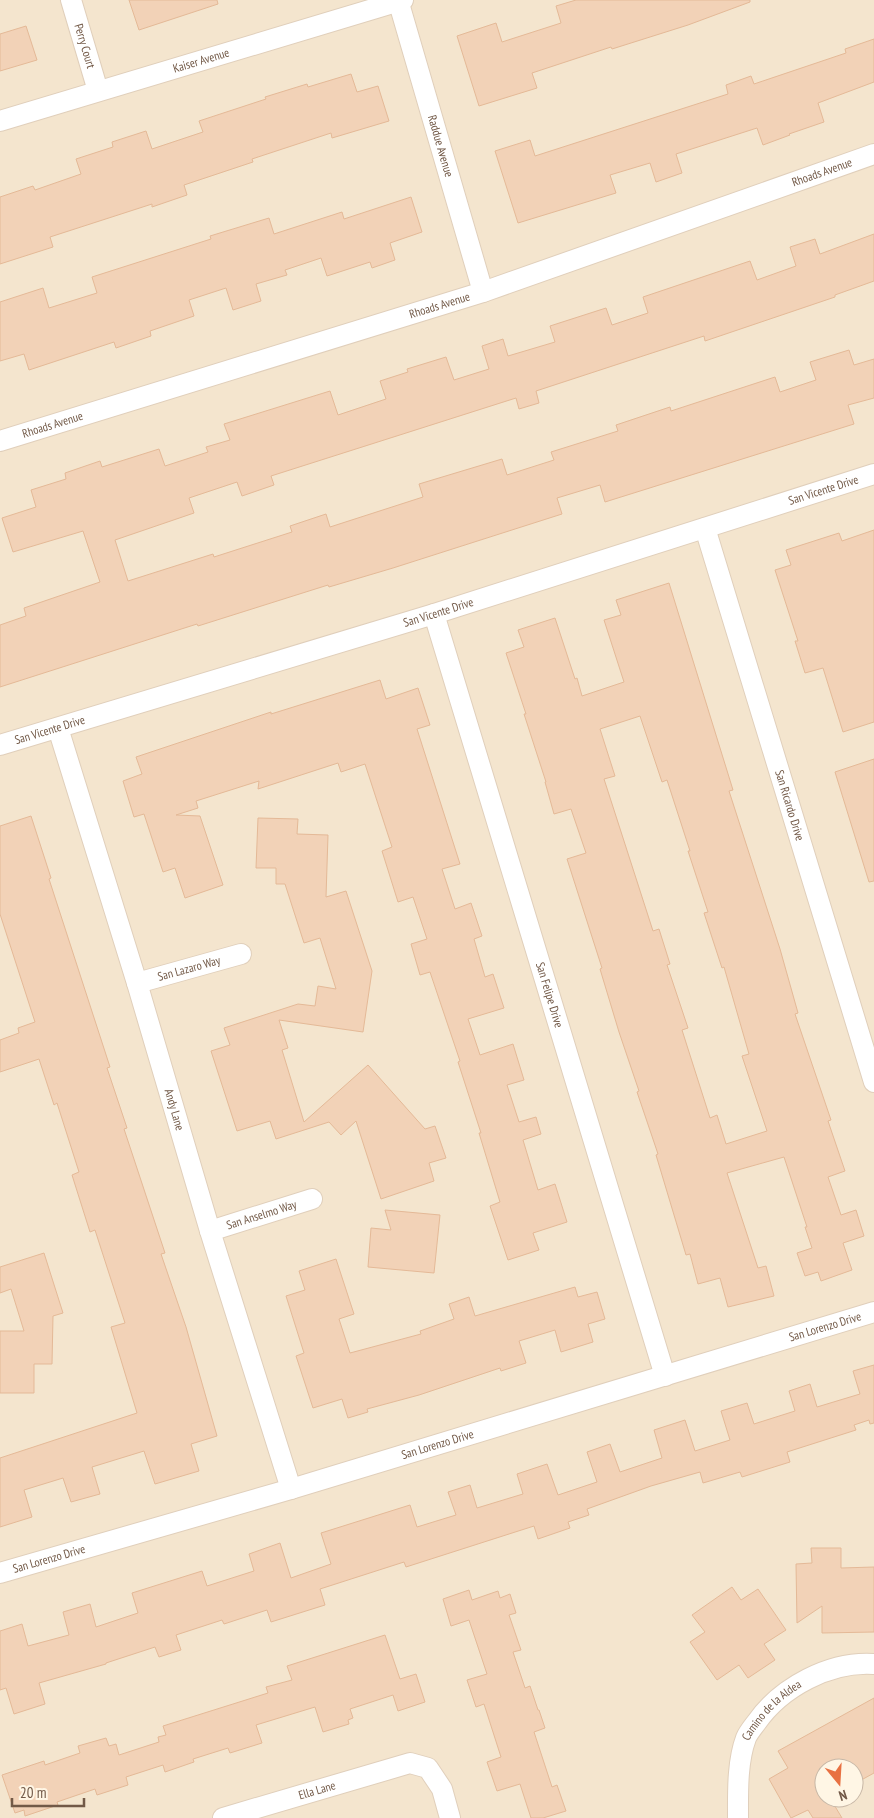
<svg xmlns="http://www.w3.org/2000/svg" width="874" height="1818" viewBox="0 0 874 1818" font-family="'PT Sans Narrow',sans-serif">
	<style>
		.residential { fill: #f4e5ce; fill-rule: evenodd }
		.building { fill: #f2d2b7; stroke: #e4b997; fill-rule: evenodd }
		.lines { fill: none; stroke-linecap: round; stroke-linejoin: round }
		.minor-casing { stroke: #e0cfbb; stroke-width: 22 }
		.minor { stroke: #fff; stroke-width: 20 }
		.labels { text-anchor: middle; stroke-width: 4.5; stroke-linejoin: round; paint-order: stroke }
		.street-label { font-size: 12px; fill: #725947; stroke: #fff6e5 }
	</style>
	<rect width="100%" height="100%" fill="#fcf3df"/>
	<!-- residential -->
	<path class="residential" d="M0,0H874V1818H0ZM824,1768H854V1798H824Z"/>
	<!-- building -->
	<path class="building" d="M129,0H217L218,4L139,30Z
		M576,0H750V2L688,25L612,49L611,47L532,73L537,88L479,106L457,36L496,23L502,42L561,23L556,6Z
		M26,26L37,60L0,71V34Z
		M874,39V82L818,103L824,122L789,134L790,135L763,145L757,128L676,154L682,173L656,182L650,163L610,175L616,193L518,223L495,151L530,140L535,156L728,94L726,85L751,76L754,84L846,53L845,49Z
		M351,74L357,92L378,86L389,121L332,138L331,133L252,159L253,162L184,185L187,195L152,207V204L50,237L53,247L0,264V197L33,186L35,190L81,174L76,159L113,147L112,142L146,131L152,149L203,132L199,121L266,99L265,97L307,84L308,87Z
		M411,197L422,232L390,243L395,260L372,268L370,262L327,276L321,258L285,270L287,275L256,284L261,301L233,310L226,288L189,300L194,316L150,331L151,336L116,348L114,342L29,370L24,354L0,361V302L43,288L49,308L97,293L92,277L211,239L210,236L269,218L274,234L342,212L344,219Z
		M874,234V281L835,295V297L705,341L704,336L536,391L539,403L519,409L516,398L271,476L274,485L242,496L237,482L189,498L194,513L115,540L128,581L213,554L214,557L292,532L290,526L326,514L330,527L423,497L419,484L502,459L507,475L554,460L551,452L618,431L616,425L670,407L671,411L775,377L780,392L816,380L810,362L849,350L854,365L874,359V398L848,405L854,424L605,502L600,485L557,498L562,514L393,568L329,587L328,585L198,626L197,624L0,687V625L26,616L24,608L100,582L83,531L13,552L2,518L36,507L31,490L66,479L65,473L100,461L102,467L159,449L165,466L208,452L206,447L230,440L224,424L330,391L338,415L386,399L380,381L408,372L407,369L446,357L454,380L489,369L482,346L503,339L508,356L555,342L550,326L606,308L612,325L648,313L643,297L750,261L757,280L796,266L790,247L815,239L820,254Z
		M874,530V722L843,732L823,668L805,673L795,641H798L775,570L791,565L786,550L839,533L842,541Z
		M669,583L733,790L729,791L780,949L798,1013L795,1014L831,1120L828,1121L845,1171L828,1177L841,1215L856,1210L864,1236L843,1243L852,1270L821,1281L818,1272L805,1276L797,1253L812,1248L805,1227H807L784,1157L727,1173L758,1268L766,1266L774,1296L728,1307L720,1278L698,1284L690,1254L686,1255L656,1155L658,1154L637,1092L639,1091L619,1032L600,969L602,968L567,859L586,853L571,809L554,814L545,782H546L524,714H526L506,653L524,647L518,630L555,618L575,679L577,678L582,696L624,682L604,620L621,615L616,600ZM640,716L662,782L667,780L690,851H688L708,912L704,913L722,968L724,967L749,1054L742,1056L767,1131L726,1144L717,1115L710,1118L682,1030L688,1028L667,965L670,964L659,929L653,931L604,779L615,776L600,729Z
		M380,680L386,699L418,688L430,725L417,729L460,864L442,869L455,909L471,903L482,936L474,939L485,977L493,974L504,1008L468,1019L480,1055L513,1044L524,1080L507,1085L519,1122L536,1117L541,1134L523,1140L538,1190L555,1184L567,1222L533,1233L539,1250L508,1260L490,1206L500,1202L479,1133H481L458,1062L460,1061L430,972L420,975L411,944L427,939L413,897L398,902L382,851L392,847L365,764L341,772L338,763L258,789L259,781L196,801L198,808L176,815L200,816L223,885L185,898L175,868L163,872L144,814L134,817L123,781L142,774L136,757L271,712V714Z
		M874,759V881L869,882L835,772Z
		M31,816L51,878L49,879L110,1067L107,1068L127,1128L124,1129L165,1253L161,1254L186,1327L217,1436L191,1444L199,1471L155,1484L144,1451L92,1467L100,1494L71,1502L63,1478L24,1490L32,1517L0,1527V1458L137,1413L111,1327L125,1323L95,1230L90,1232L72,1175L79,1172L57,1103L54,1105L39,1059L0,1072V1040L19,1033L18,1028L35,1022L0,914V826Z
		M258,818L298,819L297,834L328,835L326,897L346,891L372,971L363,1032L279,1020L288,1048L282,1050L304,1122L368,1065L425,1129L435,1126L446,1158L429,1163L434,1181L381,1199L356,1121L341,1135L329,1122L276,1139L270,1121L237,1131L211,1051L230,1045L224,1028L298,1004L315,1006L318,986L336,989L320,938L304,943L285,884H276V868H256Z
		M385,1210L440,1215L434,1273L368,1267L371,1228L391,1230Z
		M44,1253L63,1313L53,1316L52,1364H34V1393H0V1331H24L11,1289L0,1293V1267Z
		M336,1259L354,1314L339,1319L350,1353L421,1334L420,1331L454,1319L449,1304L469,1297L475,1316L575,1287L578,1297L597,1292L605,1319L588,1324L593,1342L561,1352L555,1330L519,1341L526,1363L501,1371L500,1368L419,1395L367,1409L368,1412L348,1418L342,1399L313,1408L296,1356L304,1353L286,1296L305,1290L299,1271Z
		M874,1365V1423L870,1424L869,1420L854,1425L856,1430L787,1452L790,1462L742,1477L740,1472L703,1483L700,1472L651,1486L587,1509L589,1515L568,1522L570,1528L538,1539L534,1526L406,1567L404,1562L320,1589L325,1605L271,1622L267,1610L224,1624L222,1620L176,1635L181,1650L159,1657L155,1647L106,1663V1664L39,1683L45,1704L14,1714L6,1688L0,1690V1631L22,1624L28,1646L69,1635L63,1612L90,1604L96,1627L138,1613L132,1593L202,1571L207,1586L254,1571L249,1554L280,1543L291,1578L331,1564L321,1533L410,1505L417,1527L456,1515L448,1492L470,1485L477,1508L523,1494L517,1474L547,1464L558,1495L597,1482L587,1452L610,1444L620,1472L662,1458L654,1430L685,1420L695,1451L730,1440L721,1411L747,1403L754,1424L795,1411L789,1391L810,1384L817,1407L860,1394L853,1371Z
		M811,1548H841V1568L874,1567V1632L822,1633V1606L797,1623L796,1564L812,1563Z
		M732,1587L741,1600L758,1589L786,1630L764,1644L775,1660L748,1678L739,1665L717,1680L690,1642L705,1632L692,1615Z
		M469,1590L472,1600L498,1591L500,1598L510,1594L516,1613L509,1615L521,1650L513,1652L525,1688L530,1686L538,1710H539L545,1728L534,1732L552,1787L557,1785L566,1811L543,1818H531L520,1784L497,1791L487,1762L501,1757L484,1704L476,1707L467,1680L487,1674L469,1620L451,1626L443,1599Z
		M385,1635L400,1679L416,1674L425,1702L398,1711L393,1695L350,1709L353,1718L348,1720L349,1724L323,1732L315,1707L256,1725L262,1743L230,1753L228,1748L193,1759L194,1762L165,1772L163,1765L126,1777L128,1785L97,1795L95,1789L57,1802L58,1805L25,1816L24,1810L15,1813L2,1775L44,1761L45,1765L80,1753L78,1746L106,1738L109,1746L116,1744L119,1755L159,1742L158,1737L166,1735L163,1726L268,1693L266,1687L292,1680L287,1666Z
		M874,1698V1773L854,1784V1768H824V1798H830L842,1818H813L808,1810L791,1818L769,1779L788,1768L778,1751Z"/>
	<g class="lines">
		<!-- minor casing -->
		<g class="minor-casing">
			<g id="minor">
				<path id="s1" d="M71,0L98,91"/>
				<path id="s2" d="M398,0L483,292"/>
				<path id="s3" d="M0,121L403,0"/>
				<path id="s4" d="M0,441L483,292L874,154"/>
				<path id="s5" d="M705,528L874,1082"/>
				<path id="s6" d="M434,614L665,1376"/>
				<path id="s7" d="M58,728L137,983L210,1231L291,1489"/>
				<path id="s8" d="M0,745L434,614L874,474"/>
				<path id="s9" d="M137,983L241,954"/>
				<path id="s10" d="M210,1231L312,1199"/>
				<path id="s11" d="M0,1573L291,1489L874,1312"/>
				<path id="s12" d="M223,1818L410,1763L428,1768L442,1789L450,1818"/>
				<path id="s13" d="M738,1818C738,1793 737,1762 746,1738C748,1733 753,1727 756,1723C781,1687 830,1661 874,1664"/>
			</g>
		</g>
		<!-- minor -->
		<use href="#minor" class="minor"/>
	</g>
	<g class="labels">
		<!-- street labels -->
		<g class="street-label">
			<text dy="4" stroke="none"><textPath href="#s1" startOffset="48">Perry Court</textPath></text>
			<text dy="4" stroke="none"><textPath href="#s3" startOffset="210">Kaiser Avenue</textPath></text>
			<text dy="4" stroke="none"><textPath href="#s2" startOffset="152">Raddue Avenue</textPath></text>
			<text dy="4" stroke="none"><textPath href="#s4" startOffset="865">Rhoads Avenue</textPath></text>
			<text dy="4" stroke="none"><textPath href="#s4" startOffset="460">Rhoads Avenue</textPath></text>
			<text dy="4" stroke="none"><textPath href="#s4" startOffset="55">Rhoads Avenue</textPath></text>
			<text dy="4" stroke="none"><textPath href="#s8" startOffset="862">San Vicente Drive</textPath></text>
			<text dy="4" stroke="none"><textPath href="#s8" startOffset="458">San Vicente Drive</textPath></text>
			<text dy="4" stroke="none"><textPath href="#s8" startOffset="52">San Vicente Drive</textPath></text>
			<text dy="4" stroke="none"><textPath href="#s5" startOffset="290">San Ricardo Drive</textPath></text>
			<text dy="4" stroke="none"><textPath href="#s9" startOffset="54">San Lazaro Way</textPath></text>
			<text dy="4" stroke="none"><textPath href="#s6" startOffset="398">San Felipe Drive</textPath></text>
			<text dy="4" stroke="none"><textPath href="#s7" startOffset="399">Andy Lane</textPath></text>
			<text dy="4" stroke="none"><textPath href="#s10" startOffset="54">San Anselmo Way</textPath></text>
			<text dy="4" stroke="none"><textPath href="#s11" startOffset="861">San Lorenzo Drive</textPath></text>
			<text dy="4" stroke="none"><textPath href="#s11" startOffset="456">San Lorenzo Drive</textPath></text>
			<text dy="4" stroke="none"><textPath href="#s11" startOffset="51">San Lorenzo Drive</textPath></text>
			<text dy="4" stroke="none"><textPath href="#s13" startOffset="119">Camino de la Aldea</textPath></text>
			<text dy="4" stroke="none"><textPath href="#s12" startOffset="98">Ella Lane</textPath></text>
		</g>
	</g>
	<!-- north arrow -->
	<g transform="translate(839 1783) rotate(162)"><circle r="24" fill="#fff6e5" stroke="#c7b7a6"/>
	<path d="M0-4L9 19L0 12L-9 19Z" fill="#e87142"/>
	<text y="-8" font-size="14" font-weight="bold" text-anchor="middle" fill="#725947">N</text>
	</g>
	<!-- scale -->
	<path d="M12 1798v8h72v-8" fill="none" stroke="#725947" stroke-width="2.5"/>
	<text x="20" y="1798" font-size="15" fill="#725947" stroke="#fff6e5" stroke-width="4" paint-order="stroke">20 m</text>
</svg>
